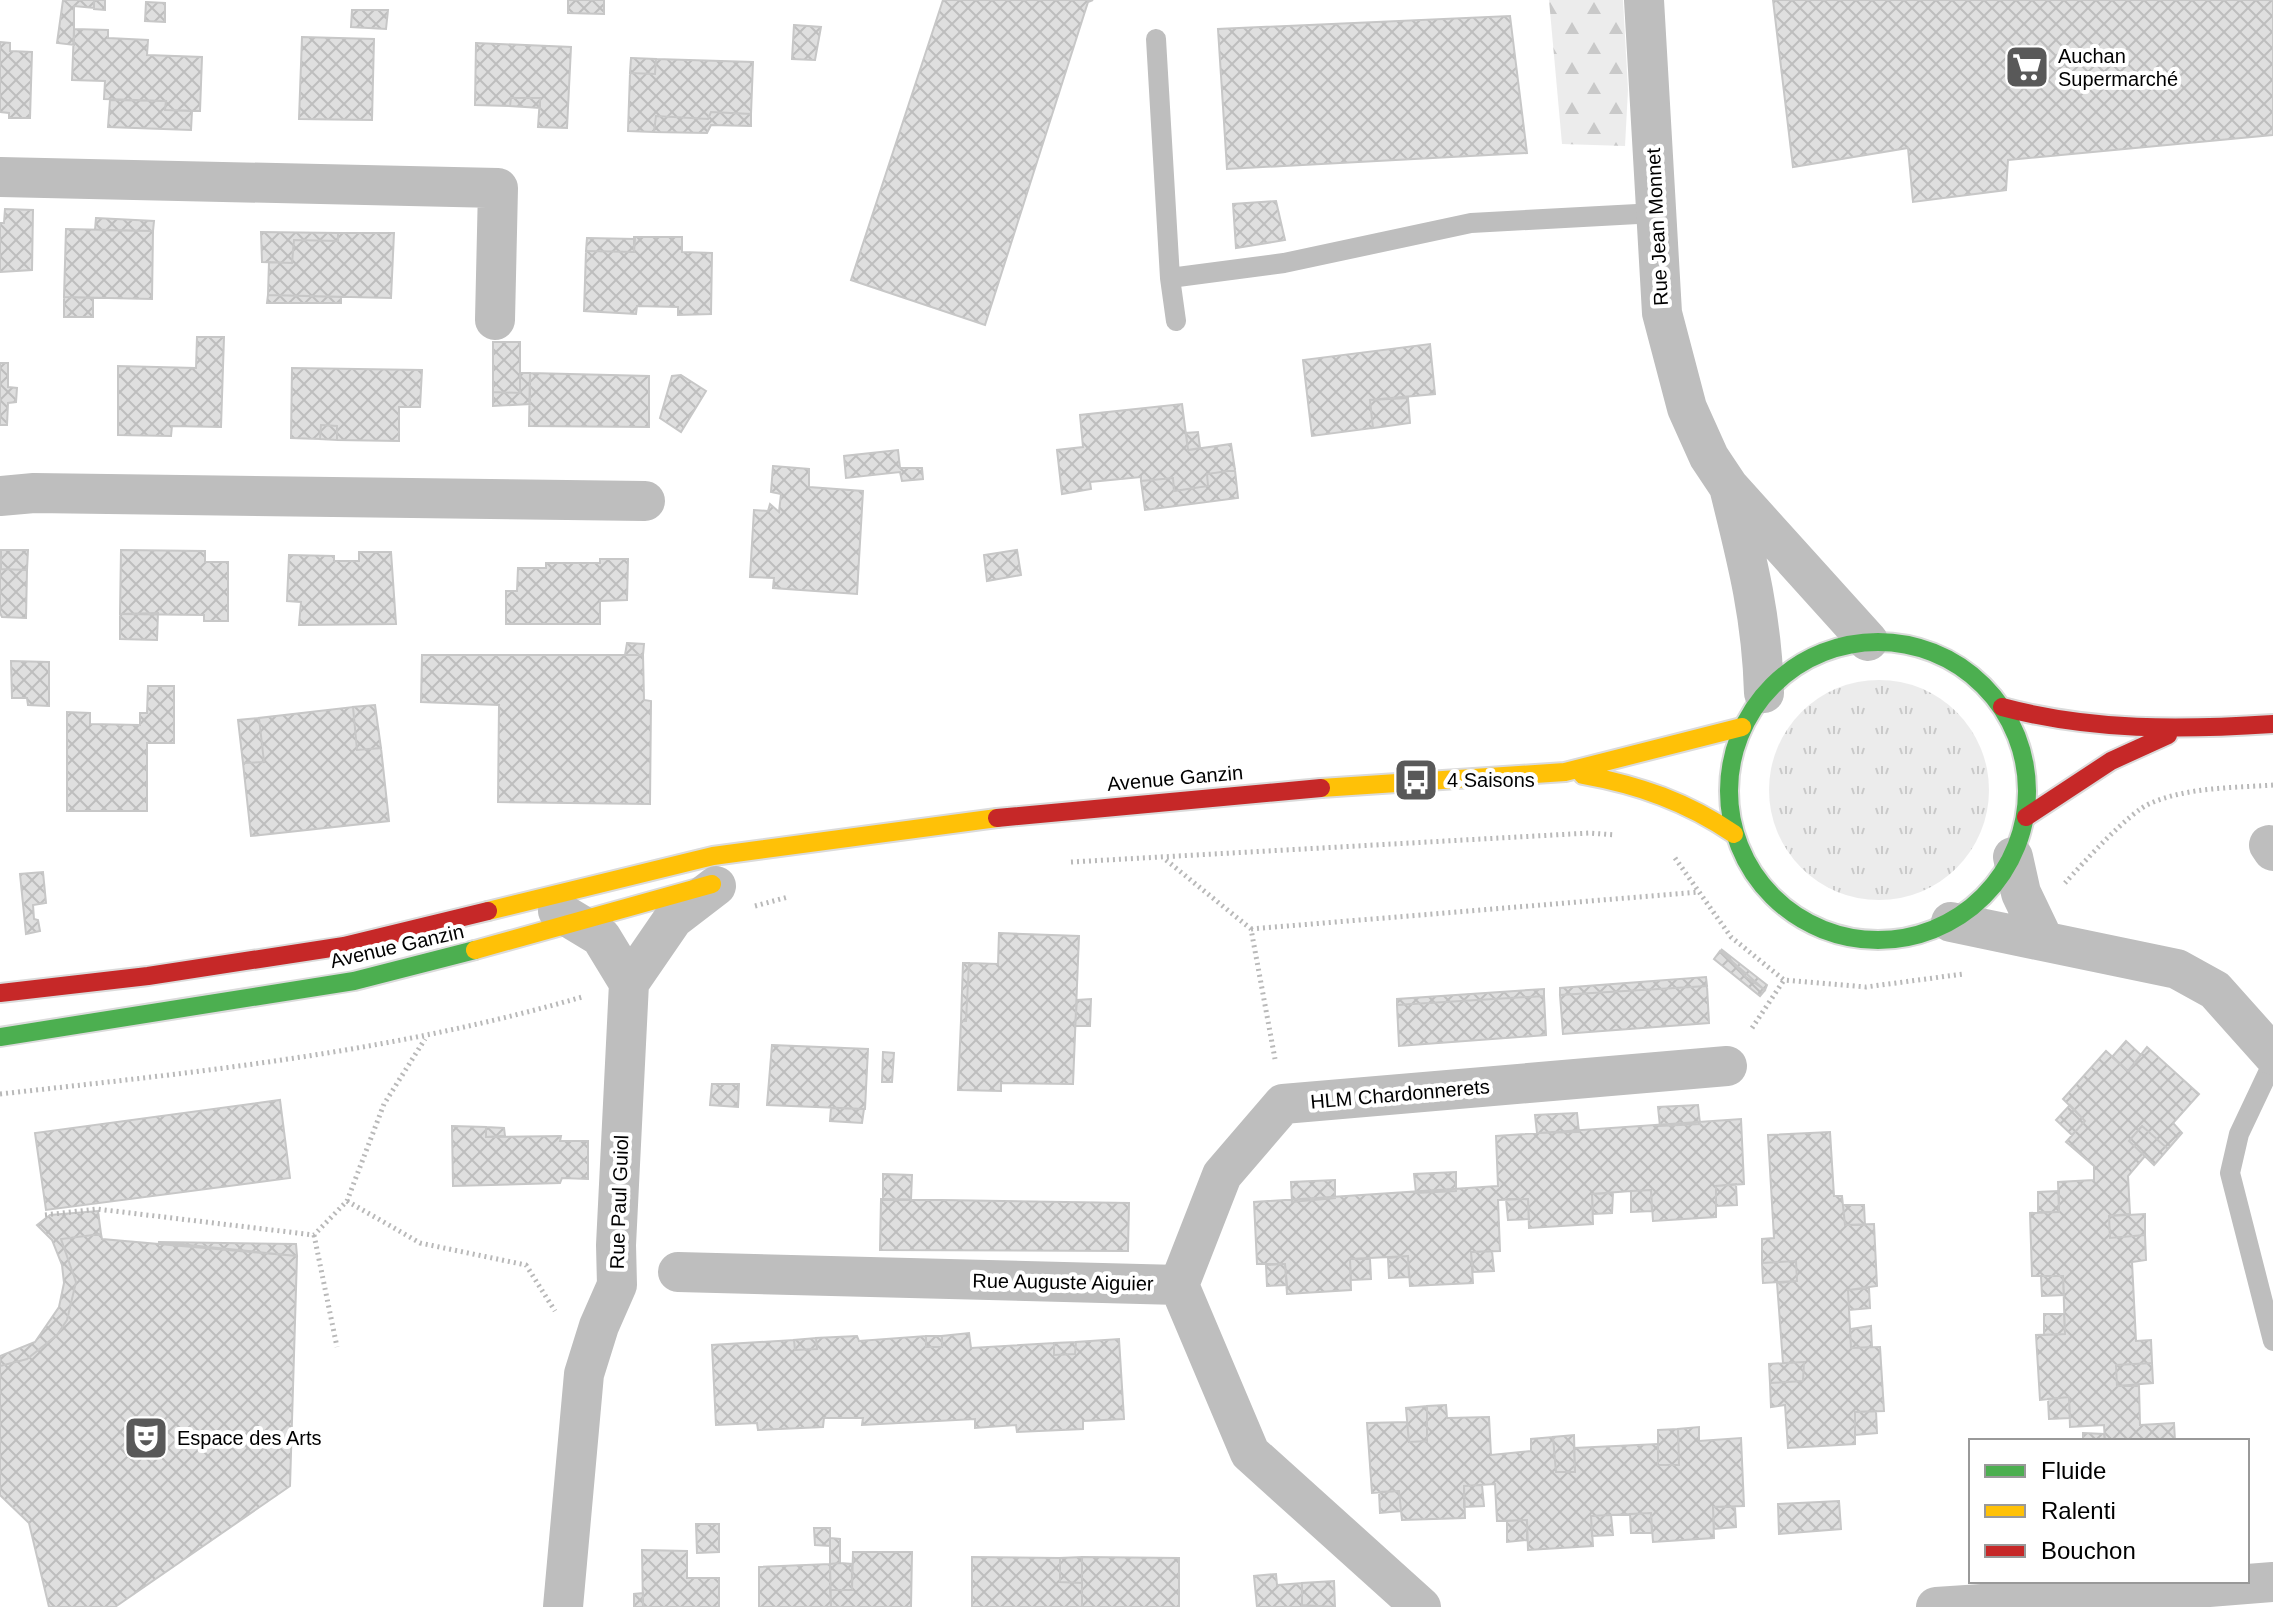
<svg xmlns="http://www.w3.org/2000/svg" width="2273" height="1607" viewBox="0 0 2273 1607" font-family="Helvetica,sans-serif">
	<style>
		.grass { fill: url(#grass-tufts) }
		.forest { fill: url(#forest-firs) }
		.building { fill: url(#building-cross-hatch); stroke: #c7c7c7; stroke-width: 2 }
		.lines { fill: none; stroke-linecap: round; stroke-linejoin: round }
		.fast-casing { stroke: #dbdbdb; stroke-width: 22 }
		.slow-casing { stroke: #dbdbdb; stroke-width: 22 }
		.jam-casing { stroke: #dbdbdb; stroke-width: 22 }
		.path { stroke: #b9b9b9; stroke-width: 5; stroke-dasharray: 2 4; stroke-linecap: butt }
		.lane { stroke: #bebebe; stroke-width: 20 }
		.street { stroke: #bebebe; stroke-width: 40 }
		.fast { stroke: #4caf50; stroke-width: 18 }
		.slow { stroke: #ffc107; stroke-width: 18 }
		.jam { stroke: #c62828; stroke-width: 18 }
		.labels { text-anchor: middle; stroke-width: 8; stroke-linejoin: round; paint-order: stroke }
		.poi-label { font-size: 20px; fill: #000; stroke: #fff; text-anchor: start }
		.street-label { font-size: 20px; fill: #000; stroke: #fff }
	</style>
	<defs>
		<pattern id="grass-tufts" width="24" height="20" patternUnits="userSpaceOnUse" patternTransform="scale(2)"><rect width="24" height="20" fill="#ececec"/><path d="M3 7l-1-3M5 7V3M7 7l1-3M15 17l-1-3M17 17v-4M19 17l1-3" fill="none" stroke="#c9c9c9"/></pattern>
		<pattern id="forest-firs" width="22" height="20" patternUnits="userSpaceOnUse" patternTransform="scale(2)"><rect width="22" height="20" fill="#ececec"/><path d="M5 1l3.5 6h-7zM16 11l3.5 6h-7z" fill="#c9c9c9"/></pattern>
		<pattern id="building-cross-hatch" width="8" height="8" patternUnits="userSpaceOnUse" patternTransform="scale(2)"><rect width="8" height="8" fill="#dfdfdf"/><path d="M0 0l8 8M0 8l8-8" fill="none" stroke="#bebebe"/></pattern>
	</defs>
	<rect width="100%" height="100%" fill="#fff"/>
	<!-- grass -->
	<path class="grass" d="M1769 790a110 110 0 1 1 220 0a110 110 0 1 1-220 0Z"/>
	<!-- forest -->
	<path class="forest" d="M1549,0H1623L1628,90L1625,146L1562,144Z"/>
	<!-- building -->
	<path class="building" d="M63,0H94V8L74,6V45L57,43Z
		M94,0H105V10L94,9Z
		M568,0H604V14L568,13Z
		M943,0H1093L1088,2L985,325L851,280Z
		M1773,0H2273V135L2008,160L2006,190L1913,202L1908,148L1793,167Z
		M146,2L165,3V22L145,21Z
		M352,10H388L386,29L351,27Z
		M1510,16L1527,153L1227,169L1218,29Z
		M794,25L821,27L815,60L792,59Z
		M74,29L108,30V38L148,40L147,55L202,57L200,111L165,110L166,101L104,99L105,81L72,80Z
		M302,37L374,39L372,120L299,119Z
		M0,42L10,43V51L32,52L30,118H9V113L0,112Z
		M476,43L571,47L567,128L538,127L540,98H511L510,106L475,105Z
		M631,58L656,59L655,74L630,73Z
		M656,59L753,62L751,114L711,112L708,119L656,116L654,132L628,131L630,73L655,74Z
		M511,98H540V108L510,106Z
		M110,100L166,101L165,110L192,111L191,130L108,127Z
		M711,112L751,114V126L711,125L707,133L654,132L656,116L708,119Z
		M1276,201L1285,240L1236,248L1233,204Z
		M5,209L33,210L32,270L0,272V223H4Z
		M96,218L154,221L153,231L95,230Z
		M66,229L153,231L152,299L64,297Z
		M261,232L338,233V241L294,240L292,263L262,262Z
		M338,233H394L391,298L268,295L269,262L292,263L294,240L338,241Z
		M634,237H682V252L712,253L711,314L678,315V307L637,306L636,314L584,311L586,251L634,252Z
		M587,238L635,239L634,252L586,251Z
		M268,295L341,297V303H267Z
		M64,297L93,298V317H64Z
		M197,337H224L221,427L172,426L171,436L118,435V366L196,368Z
		M493,342H520V393L493,392Z
		M1430,344L1435,394L1370,400L1373,428L1312,436L1303,360Z
		M0,363H8V387L17,388L16,402L8,403L7,425H0Z
		M292,368L422,370L420,407H399V441L337,440V426L321,425L320,439L291,438Z
		M520,373H530V404L493,406V392L520,393Z
		M530,373L649,376V427L529,426Z
		M681,375L706,391L681,432L660,418L672,376Z
		M1408,398L1410,423L1373,428L1370,400Z
		M1182,404L1188,450L1231,444L1235,470L1207,474L1208,486L1174,491L1173,478L1141,481V477L1090,482L1091,489L1062,494L1057,450L1083,447L1080,415Z
		M321,425L337,426V440L320,439Z
		M1198,432L1200,448L1188,450L1186,433Z
		M898,450L900,468H922L923,479L902,481L900,472L846,478L844,456Z
		M773,466L809,469V487L863,491L857,594L773,588L774,578L750,577L754,510L768,511L770,504L779,512L781,494L771,492Z
		M1235,470L1238,498L1145,510L1141,481L1173,478L1174,491L1208,486L1207,474Z
		M0,550L1,569L27,570L26,618L2,617L0,613Z
		M1,550H28L27,570L1,569Z
		M121,550L205,551V562H228V621H204V615L120,614Z
		M1017,550L1021,575L987,581L984,555Z
		M359,552H391L396,624L299,625L301,602L287,601L289,555L334,556V561H359Z
		M600,559H628L627,600L600,601V624H506V591H517L518,568H546V563H600Z
		M158,613L157,640L120,639V614Z
		M627,643L644,644L643,655H625Z
		M422,655H643L644,700L651,701L650,804L498,802L499,705L421,702Z
		M11,661L49,662V706L28,705L27,698H12Z
		M148,686H174V743H147V811H67V712L90,713V724L140,725V713H147Z
		M375,705L381,748L357,750L353,707Z
		M353,707L357,750L381,748L389,821L251,836L243,763L264,762L259,718Z
		M259,718L264,762L243,763L238,720Z
		M43,872L46,903L33,905L34,919L38,920L40,931L26,934L20,874Z
		M999,933L1079,936L1073,1084L1001,1083V1091L958,1090L961,1021H966L969,963L998,964Z
		M1721,949L1767,985L1765,990L1746,977Z
		M1720,951L1765,990L1760,996L1714,959Z
		M963,963H969L966,1021H961Z
		M1706,977L1707,986L1560,995V988Z
		M1707,986L1709,1023L1563,1034L1560,995Z
		M1544,989V996L1397,1005V999Z
		M1544,996L1546,1035L1399,1046L1397,1005Z
		M1091,999L1090,1026H1075L1077,1000Z
		M2126,1041L2141,1055L2128,1071L2112,1057Z
		M772,1045L868,1049L865,1109L767,1105Z
		M2147,1047L2199,1094L2173,1123L2182,1133L2168,1149L2142,1126L2129,1141L2145,1156L2128,1176L2130,1214L2109,1216L2110,1238L2145,1235L2146,1260L2132,1262L2136,1341L2151,1340L2152,1363L2116,1365L2117,1386H2139L2140,1425L2174,1423L2175,1441H2105L2104,1425L2070,1427L2069,1397L2040,1400L2036,1335L2065,1334L2063,1276H2032L2030,1213L2059,1212L2058,1182L2094,1180V1166L2066,1142L2085,1121L2063,1099L2106,1051L2128,1071Z
		M883,1052L894,1053L892,1082H882Z
		M712,1084H739L738,1107L710,1105Z
		M280,1100L290,1178L46,1210L35,1133Z
		M1698,1105L1700,1124L1660,1126L1658,1107Z
		M2070,1105L2085,1121L2072,1135L2056,1120Z
		M831,1108L864,1109L862,1123L830,1121Z
		M1577,1113L1579,1132L1537,1133L1535,1115Z
		M1741,1119L1744,1184L1716,1186V1217L1653,1221L1651,1190L1631,1191L1592,1194L1593,1224L1529,1228L1528,1199L1498,1200L1500,1251L1471,1252L1473,1283L1410,1286L1408,1256L1350,1259L1351,1290L1287,1294L1285,1264H1257L1254,1202L1498,1186L1496,1136Z
		M452,1126L486,1127V1137L561,1136L560,1141H588V1179L562,1178L560,1183L453,1186Z
		M2142,1126L2168,1149L2154,1165L2129,1141Z
		M486,1127L504,1128L505,1136L486,1137Z
		M1830,1132L1834,1196H1842L1845,1225L1874,1224L1877,1286L1848,1290L1849,1310L1851,1348L1880,1347L1884,1411L1855,1412V1444L1788,1448L1785,1405L1771,1407L1770,1383L1803,1381L1804,1362L1783,1363L1777,1283L1797,1281L1796,1261L1762,1263V1239L1774,1238L1768,1135Z
		M1456,1172V1191L1416,1193L1414,1174Z
		M883,1174L912,1175L911,1200H883Z
		M1335,1180V1198L1292,1202L1291,1182Z
		M1736,1184L1737,1205L1716,1206V1186Z
		M1651,1190L1652,1211L1631,1212V1191Z
		M2059,1191V1212H2038V1192Z
		M1613,1193L1612,1213L1593,1214L1592,1194Z
		M881,1199L1129,1203L1128,1251L880,1250Z
		M1506,1199H1528L1529,1219L1508,1220Z
		M1843,1205H1864L1865,1225H1845Z
		M98,1211L101,1234L61,1239L76,1282L67,1320L57,1335L27,1359L0,1366V1356L35,1342L59,1307L64,1283L62,1265L52,1240L37,1225L50,1215Z
		M2145,1214V1235L2110,1238L2109,1216Z
		M101,1234L102,1239L297,1256L290,1486L115,1607H49L29,1523L0,1495V1366L27,1359L57,1335L67,1320L76,1282L61,1239Z
		M158,1242L296,1244L297,1256Z
		M1492,1251L1494,1271L1473,1272L1471,1252Z
		M1408,1256L1409,1277L1389,1278L1388,1258Z
		M1350,1259H1370L1371,1279L1351,1280Z
		M1796,1261L1797,1281L1763,1283L1762,1263Z
		M1285,1264L1287,1285L1267,1286L1266,1265Z
		M2041,1276H2063L2064,1295L2042,1296Z
		M1869,1288L1870,1308L1849,1310L1848,1290Z
		M2044,1314H2064L2065,1334L2044,1335Z
		M1871,1326L1872,1347L1851,1348L1850,1329Z
		M969,1333L971,1348L1054,1343V1355L1075,1354L1076,1342L1119,1339L1124,1419L1083,1421V1429L1017,1432L1016,1425L975,1428V1419L862,1425L863,1418H824L823,1427L758,1430L757,1423L716,1425L712,1345L794,1340L795,1350L817,1349L816,1338L857,1336L859,1341L926,1336V1347H942V1336Z
		M926,1336H942V1347H926Z
		M816,1338L817,1349L795,1350L794,1340Z
		M1076,1342L1075,1354L1054,1355V1343Z
		M1804,1362L1803,1381L1770,1383L1769,1364Z
		M2152,1363L2153,1383L2117,1386L2116,1365Z
		M2069,1397L2070,1418L2049,1419L2048,1399Z
		M1446,1405L1447,1418L1489,1417L1491,1455L1531,1451V1439L1553,1437L1556,1472H1575L1574,1448L1658,1444V1465H1679L1678,1429L1699,1427V1441L1741,1438L1744,1506L1713,1507L1714,1538L1653,1542L1651,1513L1591,1516L1593,1546L1528,1550L1527,1520L1497,1521L1495,1484L1464,1486L1465,1518L1402,1520L1399,1491L1372,1493L1367,1423L1407,1422L1409,1442L1427,1441V1406Z
		M1427,1406V1441L1409,1442L1406,1408Z
		M1876,1411L1877,1433L1855,1435V1412Z
		M1678,1429L1679,1465H1658V1430Z
		M2083,1433L2104,1434L2105,1441H2083Z
		M1574,1435L1575,1472H1556L1553,1437Z
		M1482,1485L1484,1506L1464,1507V1486Z
		M1399,1491L1401,1511L1380,1513L1379,1492Z
		M1839,1501L1841,1529L1779,1534L1778,1504Z
		M1713,1507H1735L1736,1527L1714,1529Z
		M1651,1513L1652,1533H1631L1630,1514Z
		M1611,1515L1613,1535L1592,1536L1591,1516Z
		M1527,1520V1540L1507,1542V1521Z
		M696,1524H719V1552L697,1553Z
		M814,1528H830V1546L815,1545Z
		M830,1538L840,1539V1563L830,1564Z
		M642,1550L687,1551V1578H719V1607H643Z
		M853,1552H912L911,1607H831L830,1590H852Z
		M972,1557L1060,1558V1582L1082,1583V1607H972Z
		M1082,1557V1583L1060,1582V1558Z
		M1082,1557L1179,1558V1607H1082Z
		M840,1563L852,1564V1590H830V1564Z
		M830,1564L831,1607H759V1567Z
		M1276,1574L1277,1585L1302,1583V1605L1317,1607H1257L1254,1576Z
		M1334,1581L1335,1607L1302,1605V1583Z
		M643,1593V1607H634V1594Z"/>
	<g class="lines">
		<!-- fast casing -->
		<g class="fast-casing">
			<path id="fast" d="M1729 791a149 149 0 1 1 298 0a149 149 0 1 1-298 0Z
				M0,1037L354,981L475,950"/>
		</g>
		<!-- slow casing -->
		<g class="slow-casing">
			<path id="slow" d="M1583,775C1639,785 1687,802 1734,834
				M1321,788L1565,772L1742,727
				M488,911L713,856L997,818
				M475,950L712,884"/>
		</g>
		<!-- jam casing -->
		<g class="jam-casing">
			<path id="jam" d="M2002,707C2092,731 2181,730 2273,724
				M2026,817L2111,761L2168,735
				M997,818L1321,788
				M0,993L148,976L344,946L488,911"/>
		</g>
		<!-- path -->
		<path class="path" d="M1675,858L1731,937L1784,980L1866,987L1963,974
			M1166,860L1251,929L1275,1059
			M1071,862L1589,833L1616,835
			M2065,883C2083,863 2129,812 2151,803C2189,787 2232,788 2273,785
			M755,906L788,897
			M1251,929L1699,892
			M1752,1028L1784,980
			M0,1094C199,1072 389,1053 582,997
			M347,1201L420,1243L526,1265L555,1311
			M45,1215L97,1209L314,1235L347,1201L384,1104L425,1039
			M314,1235L337,1347"/>
		<!-- lane -->
		<path class="lane" d="M1156,39L1170,278L1284,263L1471,223L1656,213
			M1170,278L1176,321
			M2273,1062L2239,1134L2230,1173L2273,1341"/>
		<!-- street -->
		<path class="street" d="M1644,0L1662,313L1687,408L1709,457L1729,487L1868,641
			M0,177L498,188L495,320
			M1730,491C1748,563 1762,619 1764,693
			M0,496L34,493L645,501
			M2269,845L2273,851
			M2013,857L2021,893L2043,939
			M558,911L601,937L629,983
			M1951,922L2177,969L2215,990L2273,1055
			M678,1272L1179,1285L1250,1453L1421,1607
			M1179,1285L1222,1175L1283,1104L1727,1066
			M2057,1599L2273,1582
			M563,1607L584,1374L599,1326L617,1285L616,1245L629,983L673,919L716,886
			M1936,1607L2057,1599L2053,1607"/>
		<!-- fast -->
		<use href="#fast" class="fast"/>
		<!-- slow -->
		<use href="#slow" class="slow"/>
		<!-- jam -->
		<use href="#jam" class="jam"/>
	</g>
	<!-- icons -->
	<defs>
		<g id="supermarket-square" transform="scale(2.3)"><rect x="-9" y="-9" width="18" height="18" rx="4" fill="#595959" stroke="#fff"/><path d="M-6-5.5h2.5l.6 2H6L4.5 2H-2.5L-4.4-4H-6ZM-1.5 3.2a1.3 1.3 0 1 0 .1 0ZM3 3.2a1.3 1.3 0 1 0 .1 0Z" fill="#fff"/></g>
		<g id="bus-square" transform="scale(2.3)"><rect x="-9" y="-9" width="18" height="18" rx="4" fill="#595959" stroke="#fff"/><path d="M-5-6H5V4H4V6H2V4H-2V6H-4V4H-5ZM-3.5-4V0h7V-4ZM-3.5 1.2v1.5H-2V1.2ZM2 1.2v1.5H3.5V1.2Z" fill="#fff"/></g>
		<g id="theatre-square" transform="scale(2.3)"><rect x="-9" y="-9" width="18" height="18" rx="4" fill="#595959" stroke="#fff"/><path d="M-5-5.5Q0-4 5-5.5V0Q5 5 0 6Q-5 5-5 0ZM-3.3-2.5H-1v1.5H-3.3ZM1-2.5H3.3v1.5H1ZM-2.8 1Q0 5.5 2.8 1Z" fill="#fff"/></g>
	</defs>
	<g fill-rule="evenodd">
		<use href="#supermarket-square" x="2027" y="67"/>
		<use href="#bus-square" x="1416" y="780"/>
		<use href="#theatre-square" x="146" y="1438"/>
	</g>
	<g class="labels">
		<!-- poi labels -->
		<g class="poi-label">
			<text x="2058" y="63">Auchan<tspan x="2058" dy="23">Supermarché</tspan></text>
			<text x="1447" y="787">4 Saisons</text>
			<text x="177" y="1445">Espace des Arts</text>
		</g>
		<!-- street labels -->
		<g class="street-label">
			<text transform="translate(1657 227) rotate(-93)" y="7">Rue Jean Monnet</text>
			<text transform="translate(1175 778) rotate(-5)" y="7">Avenue Ganzin</text>
			<text transform="translate(397 946) rotate(-13)" y="7">Avenue Ganzin</text>
			<text transform="translate(1400 1094) rotate(-5)" y="7">HLM Chardonnerets</text>
			<text transform="translate(619 1202) rotate(-88)" y="7">Rue Paul Guiol</text>
			<text transform="translate(1063 1282) rotate(1)" y="7">Rue Auguste Aiguier</text>
		</g>
	</g>
	<!-- legend -->
	<rect x="1969" y="1439" width="280" height="144" fill="#ffffff" stroke="#999999" stroke-width="2"/>
	<rect x="1985" y="1465" width="40" height="12" fill="#4caf50" stroke="#999999" stroke-width="2"/>
	<text x="2041" y="1479" font-size="24" fill="#000000">Fluide</text>
	<rect x="1985" y="1505" width="40" height="12" fill="#ffc107" stroke="#999999" stroke-width="2"/>
	<text x="2041" y="1519" font-size="24" fill="#000000">Ralenti</text>
	<rect x="1985" y="1545" width="40" height="12" fill="#c62828" stroke="#999999" stroke-width="2"/>
	<text x="2041" y="1559" font-size="24" fill="#000000">Bouchon</text>
</svg>
